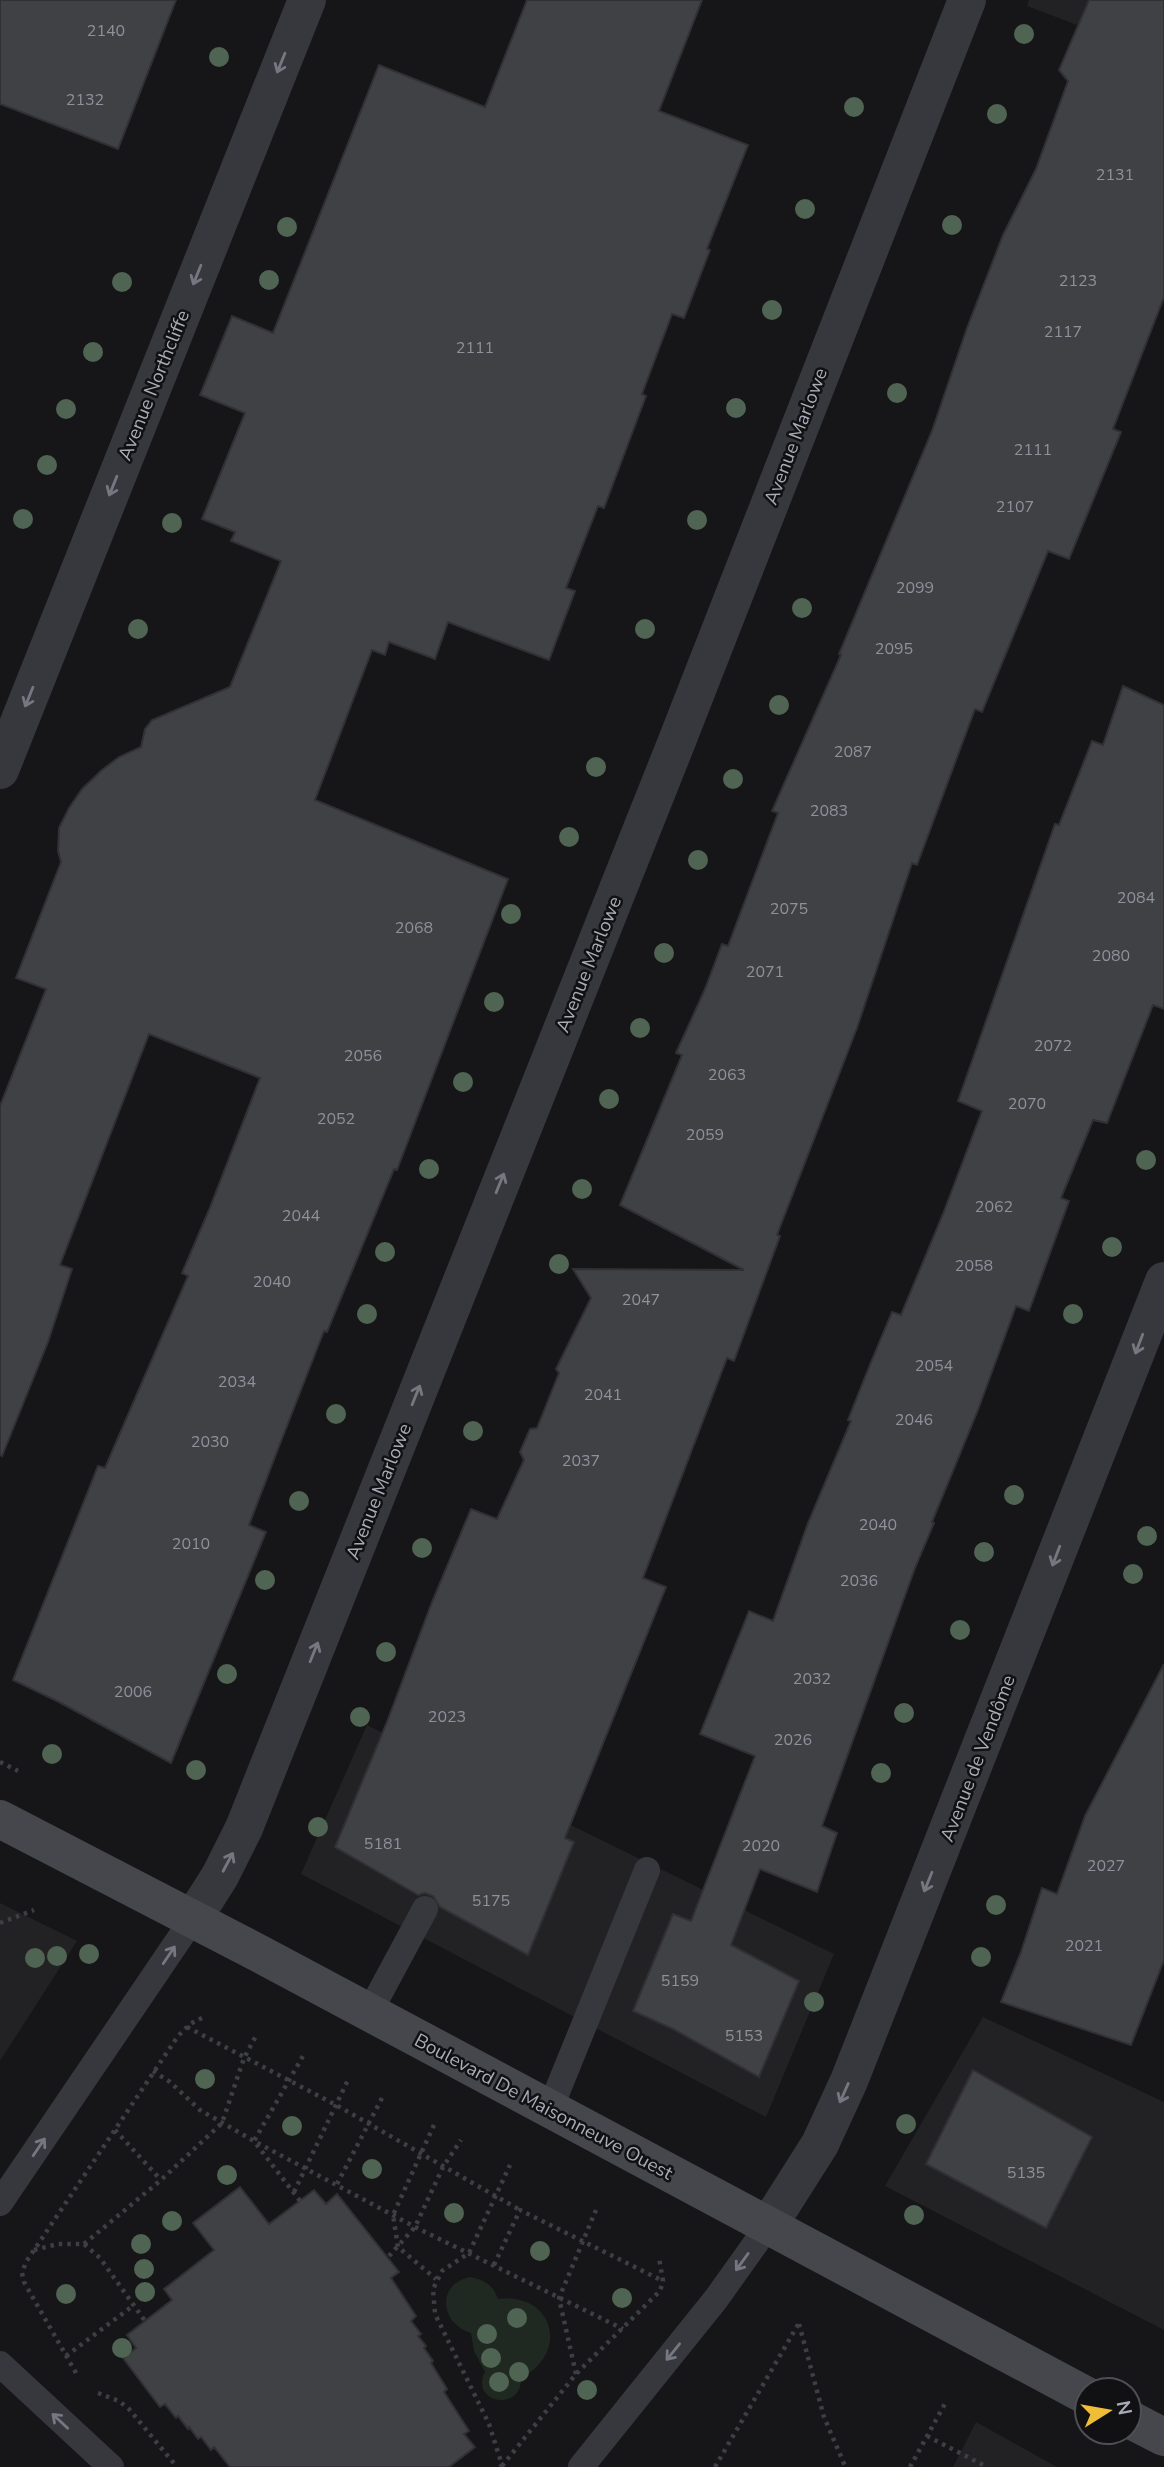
<svg xmlns="http://www.w3.org/2000/svg" width="1164" height="2467" viewBox="0 0 1164 2467" font-family="'Nunito Sans',sans-serif">
	<style>
		.built { fill: #222225 }
		.green { fill: #202822 }
		.building { fill: #404145; stroke: #313034; stroke-width: 2 }
		.lines { fill: none; stroke-linecap: round; stroke-linejoin: round }
		.path { stroke: #3d3f44; stroke-width: 4.5; stroke-dasharray: 3.5 5; stroke-linecap: butt }
		.lane { stroke: #37383d; stroke-width: 26 }
		.street { stroke: #37383d; stroke-width: 38 }
		.secondary { stroke: #45474d; stroke-width: 38 }
		.tree { fill: #506453 }
		.oneway { stroke: #757881 }
		.labels { text-anchor: middle; stroke-width: 5; stroke-linejoin: round; paint-order: stroke }
		.number-label { font-size: 16px; fill: #8e919b }
		.street-label { font-size: 19px; fill: #a8acb8; stroke: #111113 }
	</style>
	<rect width="100%" height="100%" fill="#161618"/>
	<!-- built -->
	<path class="built" d="M1029,0H1164V58L1027,6Z
		M367,1725L834,1954L766,2117L301,1874Z
		M0,1903L77,1941L0,2061Z
		M983,2017L1164,2102V2330L885,2186Z
		M976,2422L1057,2467H953Z"/>
	<!-- green -->
	<path class="green" d="M470,2277C485,2280 493,2285 498,2299C554,2292 570,2353 521,2378C522,2413 469,2403 485,2372L474,2351L471,2333C440,2324 436,2284 470,2277Z"/>
	<!-- building -->
	<path class="building" d="M0,0H176L118,149L0,104Z
		M527,0H702L659,111L748,145L707,249L710,250L684,318L672,314L642,394L646,396L604,508L598,506L566,588L575,591L549,660L448,622L435,659L389,642L385,655L372,650L315,800L508,879L397,1170L394,1169L327,1332L324,1331L278,1449L249,1525L266,1532L171,1763L59,1702L13,1680L98,1466L105,1468L188,1276L182,1273L209,1210L260,1078L149,1034L60,1265L72,1269L48,1342L2,1456L0,1455V1106L46,989L16,978L61,862L58,851L59,828L69,808L82,789L102,770L119,757L141,747L145,729L152,720L230,687L281,561L231,541L235,532L202,519L245,413L200,395L232,316L273,333L379,65L485,107Z
		M1089,0H1164V297L1113,429L1121,432L1069,559L1048,551L982,712L975,709L917,865L912,863L857,1028L777,1235L780,1236L734,1361L727,1358L643,1578L666,1587L565,1838L574,1842L528,1955L440,1907L433,1896L425,1893L418,1895L335,1847L387,1722L432,1602L471,1509L497,1519L524,1460L520,1452L530,1429L537,1428L559,1373L556,1369L591,1298L573,1269L744,1270L620,1205L682,1055L676,1053L705,989L722,944L728,946L778,813L772,811L841,655L839,654L932,431L967,328L1003,235L1036,169L1068,81L1059,70Z
		M1123,686L1164,705V1009L1153,1005L1107,1123L1093,1120L1061,1198L1069,1201L1029,1311L1016,1306L978,1410L932,1522L934,1523L915,1568L822,1826L837,1833L817,1892L760,1869L731,1945L799,1981L759,2077L673,2029L633,2011L673,1914L691,1921L755,1756L700,1734L749,1611L773,1621L808,1523L851,1421L848,1420L869,1367L892,1312L901,1315L943,1214L982,1111L958,1101L1055,824L1059,825L1092,741L1103,745Z
		M1164,1664V1960L1131,2045L1001,2002L1021,1952L1042,1888L1057,1894L1085,1816Z
		M973,2070L1092,2137L1046,2228L926,2164Z
		M240,2187L269,2224L314,2190L326,2204L337,2194L399,2272L391,2278L416,2316L411,2321L421,2334L418,2336L426,2346L424,2348L433,2361L431,2363L447,2389L444,2392L469,2431L464,2434L475,2447L449,2467H230L214,2447L211,2450L201,2437L198,2439L189,2427L188,2429L178,2416L176,2418L165,2404L160,2407L123,2358L136,2348L127,2335L172,2300L164,2289L214,2250L193,2223Z"/>
	<g class="lines">
		<!-- path -->
		<path class="path" d="M0,1762L18,1771
			M0,1923L34,1910
			M187,2027L336,2105L520,2210
			M153,2071L170,2082L200,2110L254,2141L415,2227L623,2329
			M434,2125L393,2215L398,2247L436,2279
			M115,2130L161,2180
			M337,2184L382,2098
			M294,2192L348,2080
			M300,2201L254,2141L303,2056
			M84,2244L161,2180L222,2123L244,2058L257,2034
			M34,2250L58,2244H84L100,2258L145,2321
			M389,2256L415,2227L443,2167L461,2140
			M494,2265L520,2210L663,2281
			M799,2324L824,2417L845,2466
			M66,2356L134,2305
			M76,2373L24,2282L22,2273L26,2262L178,2036L190,2024L206,2016
			M576,2374L559,2298L596,2210
			M98,2393L119,2401L129,2409L177,2467
			M927,2436L987,2467
			M502,2466L576,2374L660,2291L663,2281L659,2258
			M500,2467L502,2465L489,2424L435,2314L433,2289L442,2271L469,2253L510,2165
			M715,2467L799,2323
			M910,2467L947,2400"/>
		<!-- lane -->
		<path class="lane" d="M369,2013L425,1909
			M550,2109L647,1870
			M0,2203L192,1920
			M0,2364L111,2467
			M581,2467L716,2299L768,2226"/>
		<!-- street -->
		<path class="street" d="M0,770L307,0
			M192,1920L220,1876L244,1828L675,746L967,0
			M768,2226L820,2144L849,2081L1164,1281"/>
		<!-- secondary -->
		<path class="secondary" d="M0,1819L262,1955L1087,2396
			M1129,2419L1164,2437"/>
	</g>
	<!-- trees -->
	<g class="tree">
		<circle cx="1024" cy="34" r="10"/>
		<circle cx="219" cy="57" r="10"/>
		<circle cx="854" cy="107" r="10"/>
		<circle cx="997" cy="114" r="10"/>
		<circle cx="805" cy="209" r="10"/>
		<circle cx="952" cy="225" r="10"/>
		<circle cx="287" cy="227" r="10"/>
		<circle cx="269" cy="280" r="10"/>
		<circle cx="122" cy="282" r="10"/>
		<circle cx="772" cy="310" r="10"/>
		<circle cx="93" cy="352" r="10"/>
		<circle cx="897" cy="393" r="10"/>
		<circle cx="736" cy="408" r="10"/>
		<circle cx="66" cy="409" r="10"/>
		<circle cx="47" cy="465" r="10"/>
		<circle cx="23" cy="519" r="10"/>
		<circle cx="697" cy="520" r="10"/>
		<circle cx="172" cy="523" r="10"/>
		<circle cx="802" cy="608" r="10"/>
		<circle cx="138" cy="629" r="10"/>
		<circle cx="645" cy="629" r="10"/>
		<circle cx="779" cy="705" r="10"/>
		<circle cx="596" cy="767" r="10"/>
		<circle cx="733" cy="779" r="10"/>
		<circle cx="569" cy="837" r="10"/>
		<circle cx="698" cy="860" r="10"/>
		<circle cx="511" cy="914" r="10"/>
		<circle cx="664" cy="953" r="10"/>
		<circle cx="494" cy="1002" r="10"/>
		<circle cx="640" cy="1028" r="10"/>
		<circle cx="463" cy="1082" r="10"/>
		<circle cx="609" cy="1099" r="10"/>
		<circle cx="1146" cy="1160" r="10"/>
		<circle cx="429" cy="1169" r="10"/>
		<circle cx="582" cy="1189" r="10"/>
		<circle cx="1112" cy="1247" r="10"/>
		<circle cx="385" cy="1252" r="10"/>
		<circle cx="559" cy="1264" r="10"/>
		<circle cx="367" cy="1314" r="10"/>
		<circle cx="1073" cy="1314" r="10"/>
		<circle cx="336" cy="1414" r="10"/>
		<circle cx="473" cy="1431" r="10"/>
		<circle cx="1014" cy="1495" r="10"/>
		<circle cx="299" cy="1501" r="10"/>
		<circle cx="1147" cy="1536" r="10"/>
		<circle cx="422" cy="1548" r="10"/>
		<circle cx="984" cy="1552" r="10"/>
		<circle cx="1133" cy="1574" r="10"/>
		<circle cx="265" cy="1580" r="10"/>
		<circle cx="960" cy="1630" r="10"/>
		<circle cx="386" cy="1652" r="10"/>
		<circle cx="227" cy="1674" r="10"/>
		<circle cx="904" cy="1713" r="10"/>
		<circle cx="360" cy="1717" r="10"/>
		<circle cx="52" cy="1754" r="10"/>
		<circle cx="196" cy="1770" r="10"/>
		<circle cx="881" cy="1773" r="10"/>
		<circle cx="318" cy="1827" r="10"/>
		<circle cx="996" cy="1905" r="10"/>
		<circle cx="89" cy="1954" r="10"/>
		<circle cx="57" cy="1956" r="10"/>
		<circle cx="981" cy="1957" r="10"/>
		<circle cx="35" cy="1958" r="10"/>
		<circle cx="814" cy="2002" r="10"/>
		<circle cx="205" cy="2079" r="10"/>
		<circle cx="906" cy="2124" r="10"/>
		<circle cx="292" cy="2126" r="10"/>
		<circle cx="372" cy="2169" r="10"/>
		<circle cx="227" cy="2175" r="10"/>
		<circle cx="454" cy="2213" r="10"/>
		<circle cx="914" cy="2215" r="10"/>
		<circle cx="172" cy="2221" r="10"/>
		<circle cx="141" cy="2244" r="10"/>
		<circle cx="540" cy="2251" r="10"/>
		<circle cx="144" cy="2269" r="10"/>
		<circle cx="145" cy="2292" r="10"/>
		<circle cx="66" cy="2294" r="10"/>
		<circle cx="622" cy="2298" r="10"/>
		<circle cx="517" cy="2318" r="10"/>
		<circle cx="487" cy="2334" r="10"/>
		<circle cx="122" cy="2348" r="10"/>
		<circle cx="491" cy="2358" r="10"/>
		<circle cx="519" cy="2372" r="10"/>
		<circle cx="499" cy="2382" r="10"/>
		<circle cx="587" cy="2390" r="10"/>
	</g>
	<!-- one-way arrows -->
	<defs><path id="oneway-shaft" d="M-6 0H5M1.5-3L5.5 0L1.5 3" fill="none" stroke-width="1.6" stroke-linecap="round" stroke-linejoin="round" transform="scale(1.75)"/></defs>
	<g class="oneway">
		<use href="#oneway-shaft" transform="translate(281 63) rotate(112)"/>
		<use href="#oneway-shaft" transform="translate(197 275) rotate(112)"/>
		<use href="#oneway-shaft" transform="translate(113 486) rotate(112)"/>
		<use href="#oneway-shaft" transform="translate(29 697) rotate(112)"/>
		<use href="#oneway-shaft" transform="translate(500 1183) rotate(-68)"/>
		<use href="#oneway-shaft" transform="translate(1139 1344) rotate(111)"/>
		<use href="#oneway-shaft" transform="translate(416 1395) rotate(-68)"/>
		<use href="#oneway-shaft" transform="translate(1056 1556) rotate(111)"/>
		<use href="#oneway-shaft" transform="translate(314 1652) rotate(-68)"/>
		<use href="#oneway-shaft" transform="translate(228 1862) rotate(-62)"/>
		<use href="#oneway-shaft" transform="translate(928 1882) rotate(112)"/>
		<use href="#oneway-shaft" transform="translate(169 1955) rotate(-56)"/>
		<use href="#oneway-shaft" transform="translate(844 2093) rotate(114)"/>
		<use href="#oneway-shaft" transform="translate(39 2147) rotate(-56)"/>
		<use href="#oneway-shaft" transform="translate(742 2262) rotate(126)"/>
		<use href="#oneway-shaft" transform="translate(673 2352) rotate(129)"/>
		<use href="#oneway-shaft" transform="translate(60 2421) rotate(-137)"/>
	</g>
	<g class="labels">
		<!-- number labels -->
		<g class="number-label">
			<text x="106" y="36">2140</text>
			<text x="85" y="105">2132</text>
			<text x="1115" y="180">2131</text>
			<text x="1078" y="286">2123</text>
			<text x="1063" y="337">2117</text>
			<text x="475" y="353">2111</text>
			<text x="1033" y="455">2111</text>
			<text x="1015" y="512">2107</text>
			<text x="915" y="593">2099</text>
			<text x="894" y="654">2095</text>
			<text x="853" y="757">2087</text>
			<text x="829" y="816">2083</text>
			<text x="1136" y="903">2084</text>
			<text x="789" y="914">2075</text>
			<text x="414" y="933">2068</text>
			<text x="1111" y="961">2080</text>
			<text x="765" y="977">2071</text>
			<text x="1053" y="1051">2072</text>
			<text x="363" y="1061">2056</text>
			<text x="727" y="1080">2063</text>
			<text x="1027" y="1109">2070</text>
			<text x="336" y="1124">2052</text>
			<text x="705" y="1140">2059</text>
			<text x="994" y="1212">2062</text>
			<text x="301" y="1221">2044</text>
			<text x="974" y="1271">2058</text>
			<text x="272" y="1287">2040</text>
			<text x="641" y="1305">2047</text>
			<text x="934" y="1371">2054</text>
			<text x="237" y="1387">2034</text>
			<text x="603" y="1400">2041</text>
			<text x="914" y="1425">2046</text>
			<text x="210" y="1447">2030</text>
			<text x="581" y="1466">2037</text>
			<text x="878" y="1530">2040</text>
			<text x="191" y="1549">2010</text>
			<text x="859" y="1586">2036</text>
			<text x="812" y="1684">2032</text>
			<text x="133" y="1697">2006</text>
			<text x="447" y="1722">2023</text>
			<text x="793" y="1745">2026</text>
			<text x="383" y="1849">5181</text>
			<text x="761" y="1851">2020</text>
			<text x="1106" y="1871">2027</text>
			<text x="491" y="1906">5175</text>
			<text x="1084" y="1951">2021</text>
			<text x="680" y="1986">5159</text>
			<text x="744" y="2041">5153</text>
			<text x="1026" y="2178">5135</text>
		</g>
		<!-- street labels -->
		<g class="street-label">
			<text transform="translate(153 385) rotate(-68)" y="7">Avenue Northcliffe</text>
			<text transform="translate(795 436) rotate(-69)" y="7">Avenue Marlowe</text>
			<text transform="translate(588 964) rotate(-68)" y="7">Avenue Marlowe</text>
			<text transform="translate(378 1491) rotate(-68)" y="7">Avenue Marlowe</text>
			<text transform="translate(977 1758) rotate(-69)" y="7">Avenue de Vendôme</text>
			<text transform="translate(544 2106) rotate(28)" y="7">Boulevard De Maisonneuve Ouest</text>
		</g>
	</g>
	<!-- north arrow -->
	<g transform="translate(1108 2411) rotate(79)"><circle r="33" fill="#111113" stroke="#4d4f55" stroke-width="2"/>
	<path d="M0-5L12 26L0 18L-12 26Z" fill="#f0be36"/>
	<text y="-10" font-size="19" font-weight="bold" text-anchor="middle" fill="#a8acb8">N</text>
	</g>
</svg>
